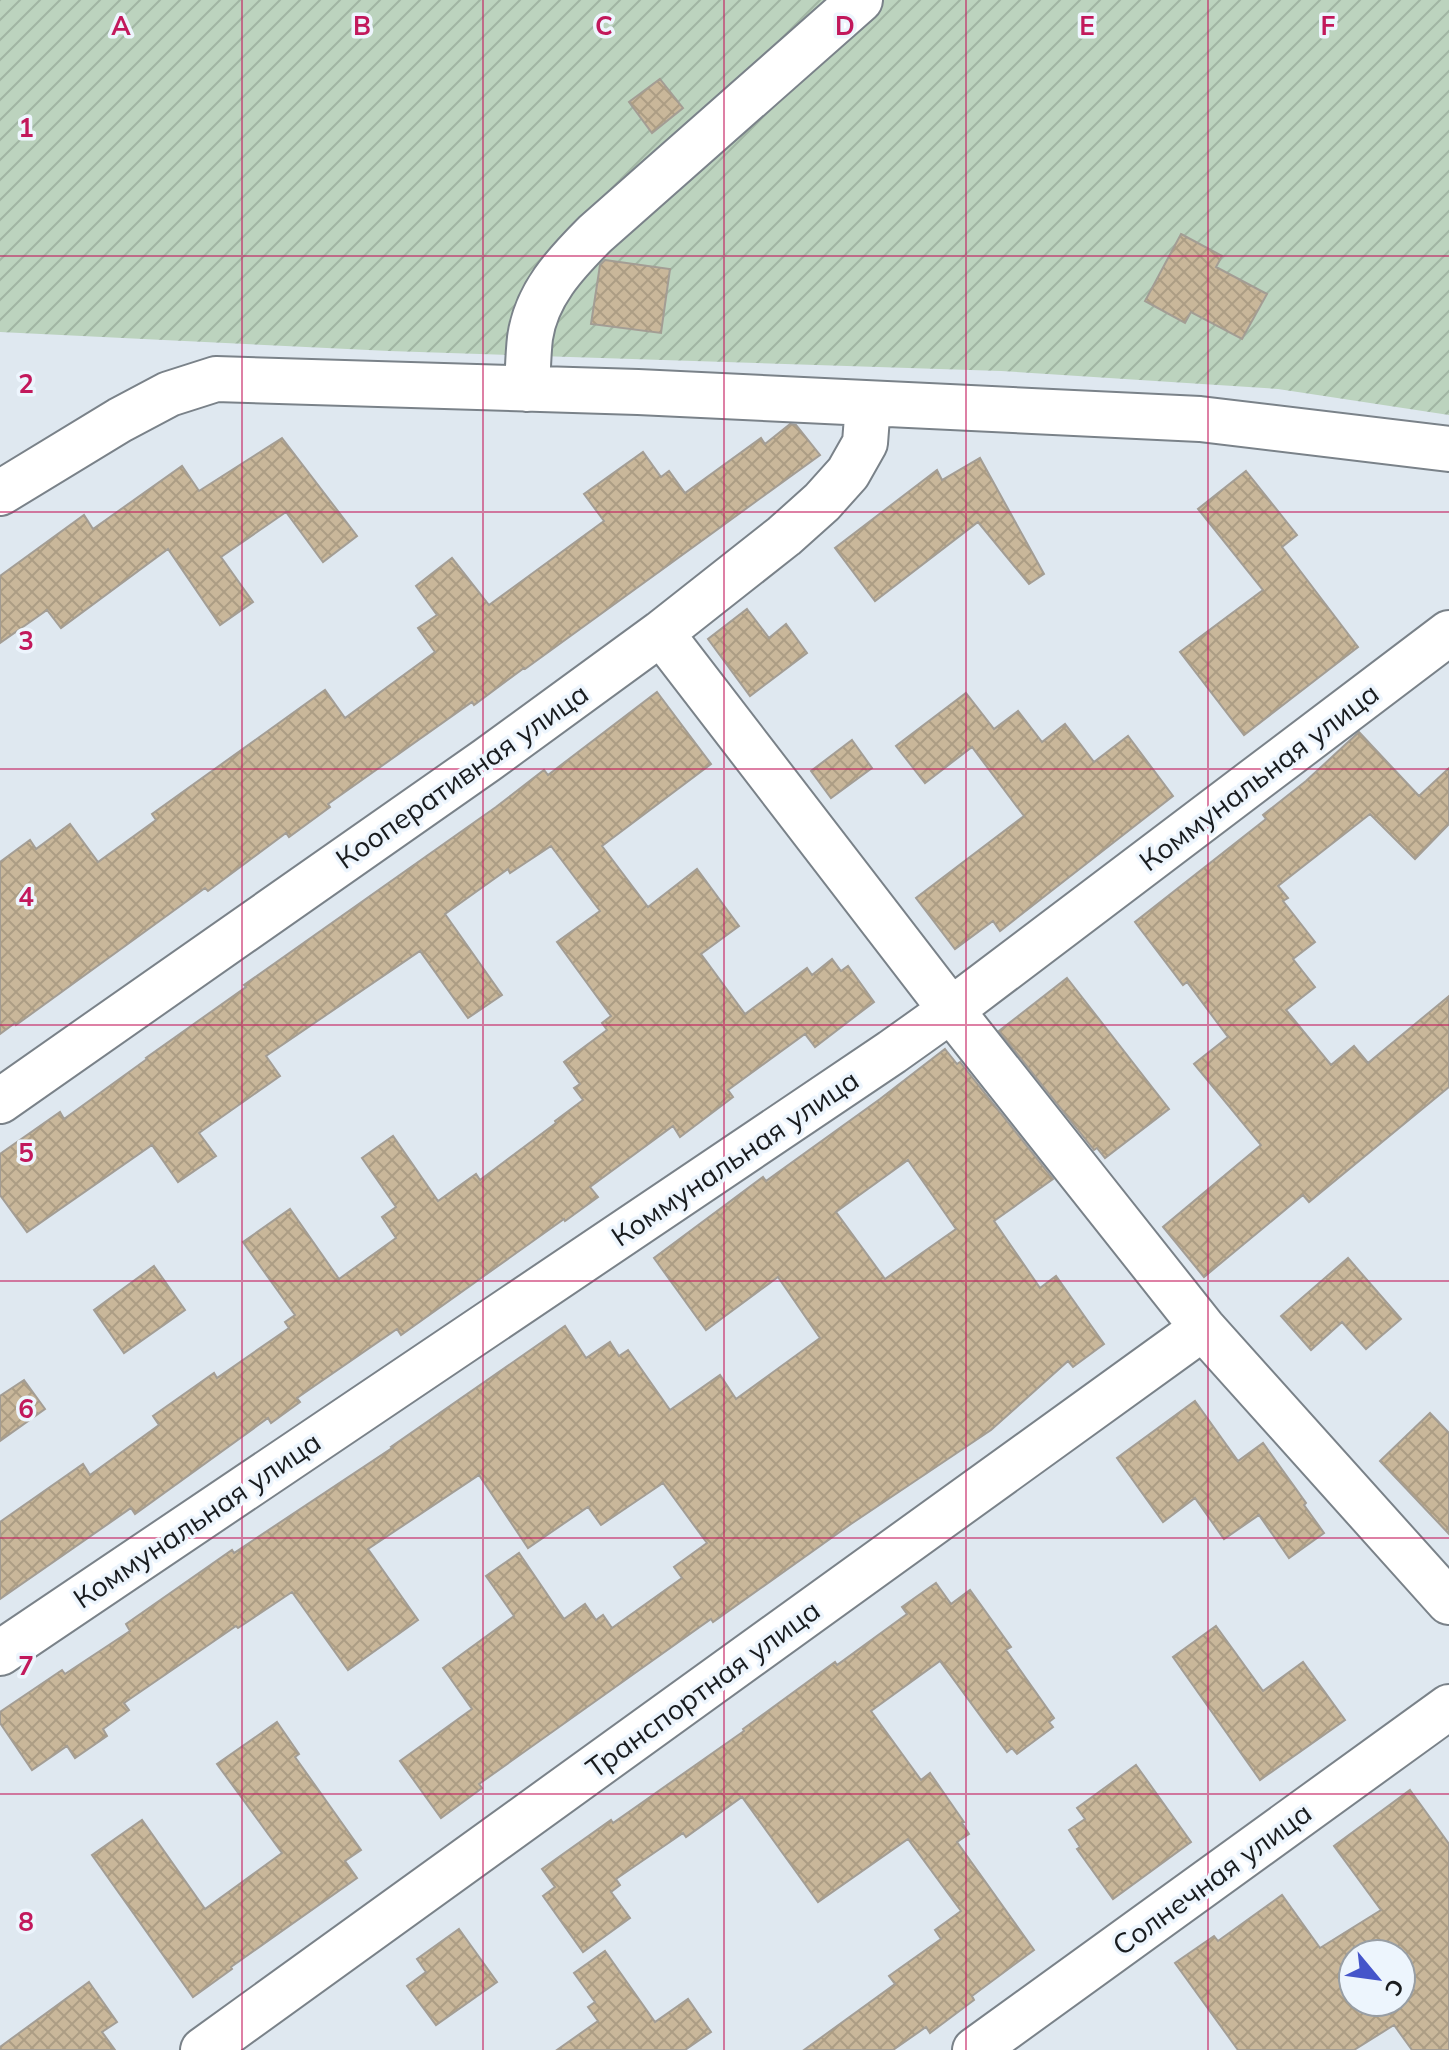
<svg xmlns="http://www.w3.org/2000/svg" width="1449" height="2050" viewBox="0 0 1449 2050" font-family="Mulish,sans-serif">
	<style>
		.garden { fill: url(#garden-furrows) }
		.building { fill: url(#building-cross-hatch); stroke: #a39d94; stroke-width: 2; fill-rule: evenodd }
		.lines { fill: none; stroke-linecap: round; stroke-linejoin: round }
		.minor-casing { stroke: #7a8289; stroke-width: 48 }
		.minor { stroke: #fff; stroke-width: 44 }
		.grid { fill: none; stroke: #c2185b; stroke-width: 2; stroke-opacity: 0.55 }
		.labels { text-anchor: middle; stroke-width: 7; stroke-linejoin: round; paint-order: stroke }
		.street-label { font-size: 28px; fill: #191c1f; stroke: #edf5fd }
		.grid-label { font-size: 26px; text-anchor: middle; font-weight: bold; fill: #c2185b; stroke: #edf5fd; stroke-width: 7; stroke-linejoin: round; paint-order: stroke }
	</style>
	<defs>
		<pattern id="garden-furrows" width="10" height="10" patternUnits="userSpaceOnUse" patternTransform="scale(2)"><rect width="10" height="10" fill="#bcd3be"/><path d="M-1 1l2-2M0 10L10 0M9 11l2-2" fill="none" stroke="#a1b5a3"/></pattern>
		<pattern id="building-cross-hatch" width="8" height="8" patternUnits="userSpaceOnUse" patternTransform="scale(2)"><rect width="8" height="8" fill="#c9b79a"/><path d="M0 0l8 8M0 8l8-8" fill="none" stroke="#ac9d84"/></pattern>
	</defs>
	<rect width="100%" height="100%" fill="#dfe8f0"/>
	<!-- garden -->
	<path class="garden" d="M0,0H1449V415L1278,389L1001,371L389,351L0,332Z"/>
	<!-- building -->
	<path class="building" d="M660,79L683,108L652,133L629,102Z
		M1181,234L1222,256L1216,267L1267,294L1242,339L1191,312L1185,323L1145,301Z
		M605,260L670,269L661,333L591,324L600,265Z
		M790,424L796,425L820,455L525,669L524,668L474,705L472,702L328,804L330,807L289,837L286,833L208,891L205,888L16,1025L15,1023L0,1034V862L30,840L36,849L70,824L98,862L156,820L152,814L325,690L345,718L435,652L418,628L437,615L416,586L452,558L489,605L604,521L584,494L643,452L661,477L669,471L685,493L761,438L765,444Z
		M282,438L357,536L323,562L286,512L221,557L253,602L220,625L168,549L61,628L47,610L0,643V576L84,515L93,529L182,466L199,491Z
		M980,458L1044,574L1029,584L978,522L875,601L835,548L937,470L942,480Z
		M1246,471L1297,535L1282,547L1358,647L1244,735L1180,652L1263,590L1198,509Z
		M747,609L769,638L786,624L807,653L750,696L708,639Z
		M657,692L711,764L602,846L648,907L697,869L739,926L701,954L745,1014L807,968L812,975L832,959L841,971L848,966L874,1002L815,1047L805,1034L728,1090L733,1097L680,1137L673,1126L590,1187L598,1197L565,1221L564,1219L401,1335L397,1329L297,1398L300,1402L271,1423L268,1418L135,1514L131,1508L0,1599V1522L83,1464L90,1475L159,1425L153,1416L214,1373L217,1378L289,1328L285,1322L295,1315L243,1242L290,1209L339,1279L396,1238L382,1217L396,1207L362,1158L393,1136L438,1201L476,1174L480,1180L556,1123L555,1121L583,1100L574,1088L580,1084L564,1062L607,1030L602,1023L611,1016L557,942L600,911L551,846L510,873L508,869L445,914L502,995L468,1018L420,951L266,1056L280,1076L199,1133L216,1156L178,1182L152,1145L27,1232L0,1195V1154L60,1112L64,1119L147,1059L146,1058L246,987L244,985L496,807L544,770L548,775Z
		M966,693L994,729L1018,711L1042,742L1065,724L1094,762L1128,736L1173,796L1000,931L993,921L955,949L916,898L1024,816L972,747L925,783L896,746Z
		M1359,732L1419,796L1449,768V824L1415,859L1370,814L1278,886L1288,898L1283,901L1315,942L1293,959L1315,987L1286,1010L1331,1065L1354,1046L1368,1063L1449,996V1087L1309,1202L1303,1195L1204,1277L1163,1227L1261,1145L1194,1064L1228,1037L1187,982L1183,985L1135,922L1266,819L1263,815L1306,781Z
		M852,740L872,768L831,798L811,771Z
		M1067,978L1169,1109L1105,1158L1097,1148L1094,1150L999,1031Z
		M945,1049L957,1064L960,1062L1053,1179L994,1221L1040,1288L1056,1276L1104,1344L1073,1367L1068,1361L991,1430L851,1524L713,1622L711,1619L479,1784L482,1788L441,1818L400,1761L472,1709L443,1668L514,1616L486,1576L519,1553L564,1619L585,1604L596,1620L603,1615L612,1628L682,1578L674,1567L707,1543L663,1483L601,1525L588,1507L528,1548L479,1475L368,1549L418,1620L348,1670L292,1592L238,1628L236,1626L124,1703L129,1710L103,1729L107,1736L75,1758L67,1746L32,1770L0,1723V1712L62,1670L65,1674L130,1631L126,1624L232,1550L234,1553L392,1448L391,1447L565,1326L586,1358L610,1342L619,1356L628,1350L670,1410L720,1375L736,1399L820,1338L778,1277L706,1330L654,1258L763,1177L766,1181L880,1099ZM908,1160L956,1229L885,1279L836,1212Z
		M1348,1258L1401,1319L1366,1349L1342,1322L1311,1350L1281,1316Z
		M154,1266L185,1310L124,1353L94,1310Z
		M24,1380L45,1409L0,1441V1396Z
		M1195,1401L1238,1461L1263,1443L1306,1503L1304,1505L1324,1533L1289,1558L1259,1515L1224,1539L1195,1498L1163,1522L1117,1458Z
		M1430,1413L1449,1433V1534L1380,1461Z
		M936,1583L951,1604L970,1590L1011,1647L1006,1650L1054,1718L1049,1722L1053,1727L1017,1754L1012,1748L1007,1752L940,1661L871,1711L921,1780L930,1773L964,1822L962,1823L969,1834L957,1842L1034,1950L972,1996L974,2000L930,2033L926,2027L893,2050H804L895,1984L889,1976L941,1939L935,1930L961,1911L908,1839L818,1902L742,1797L686,1837L683,1833L616,1879L620,1885L611,1892L630,1918L583,1952L543,1896L555,1887L542,1869L611,1820L613,1823L744,1731L743,1729L835,1662L837,1665L907,1614L902,1607Z
		M1216,1626L1263,1691L1303,1662L1345,1720L1260,1780L1173,1657Z
		M277,1722L299,1754L295,1757L361,1850L345,1861L357,1878L231,1967L232,1969L193,1997L92,1855L142,1820L205,1909L282,1853L217,1764Z
		M1136,1765L1191,1842L1113,1899L1077,1849L1080,1847L1069,1830L1085,1819L1077,1808Z
		M1410,1790L1449,1844V2050H1412L1394,2025L1354,2050H1238L1175,1963L1214,1936L1218,1941L1282,1895L1320,1948L1381,1910L1334,1846ZM1353,1954H1401V2002H1353Z
		M459,1929L497,1982L436,2025L407,1986L426,1972L417,1959Z
		M605,1951L655,2022L688,1999L711,2032L685,2050H557L598,2021L588,2007L595,2002L574,1973Z
		M89,1982L117,2022L102,2032L115,2050H0V2047Z"/>
	<g class="lines">
		<!-- minor casing -->
		<g class="minor-casing">
			<path id="minor" d="M527,389C528,372 528,355 530,338C536,295 565,264 595,234L860,0
				M0,493L120,420L169,394L216,379L638,392L1200,419L1449,449
				M661,633L951,1010L1203,1328L1449,1602
				M0,1101L487,760L661,633L784,536L822,502L848,473L865,443L868,404
				M0,1653L892,1052L951,1010L1449,633
				M203,2050L1203,1328
				M975,2050L1449,1707"/>
		</g>
		<!-- minor -->
		<use href="#minor" class="minor"/>
	</g>
	<!-- grid -->
	<path class="grid" d="M242,0V2050M483,0V2050M724,0V2050M966,0V2050M1208,0V2050M0,256H1449M0,512H1449M0,769H1449M0,1025H1449M0,1281H1449M0,1538H1449M0,1794H1449"/>
	<g class="labels">
		<!-- street labels -->
		<g class="street-label">
			<text transform="translate(462 776) rotate(-35)" y="10">Кооперативная улица</text>
			<text transform="translate(1259 777) rotate(-37)" y="10">Коммунальная улица</text>
			<text transform="translate(735 1158) rotate(-34)" y="10">Коммунальная улица</text>
			<text transform="translate(197 1520) rotate(-34)" y="10">Коммунальная улица</text>
			<text transform="translate(703 1689) rotate(-36)" y="10">Транспортная улица</text>
			<text transform="translate(1212 1879) rotate(-36)" y="10">Солнечная улица</text>
		</g>
	</g>
	<g class="grid-label">
		<text x="121" y="35">A</text>
		<text x="362" y="35">B</text>
		<text x="604" y="35">C</text>
		<text x="845" y="35">D</text>
		<text x="1087" y="35">E</text>
		<text x="1328" y="35">F</text>
		<text x="26" y="137">1</text>
		<text x="26" y="393">2</text>
		<text x="26" y="650">3</text>
		<text x="26" y="906">4</text>
		<text x="26" y="1162">5</text>
		<text x="26" y="1418">6</text>
		<text x="26" y="1675">7</text>
		<text x="26" y="1931">8</text>
	</g>
	<!-- north arrow -->
	<g transform="translate(1377 1978) rotate(119)"><circle r="38" fill="#edf5fd" stroke="#989ea4" stroke-width="2"/>
	<path d="M0-6L14 30L0 20L-14 30Z" fill="#4555ca"/>
	<text y="-12" font-size="22" font-weight="bold" text-anchor="middle" fill="#191c1f">С</text>
	</g>
</svg>
